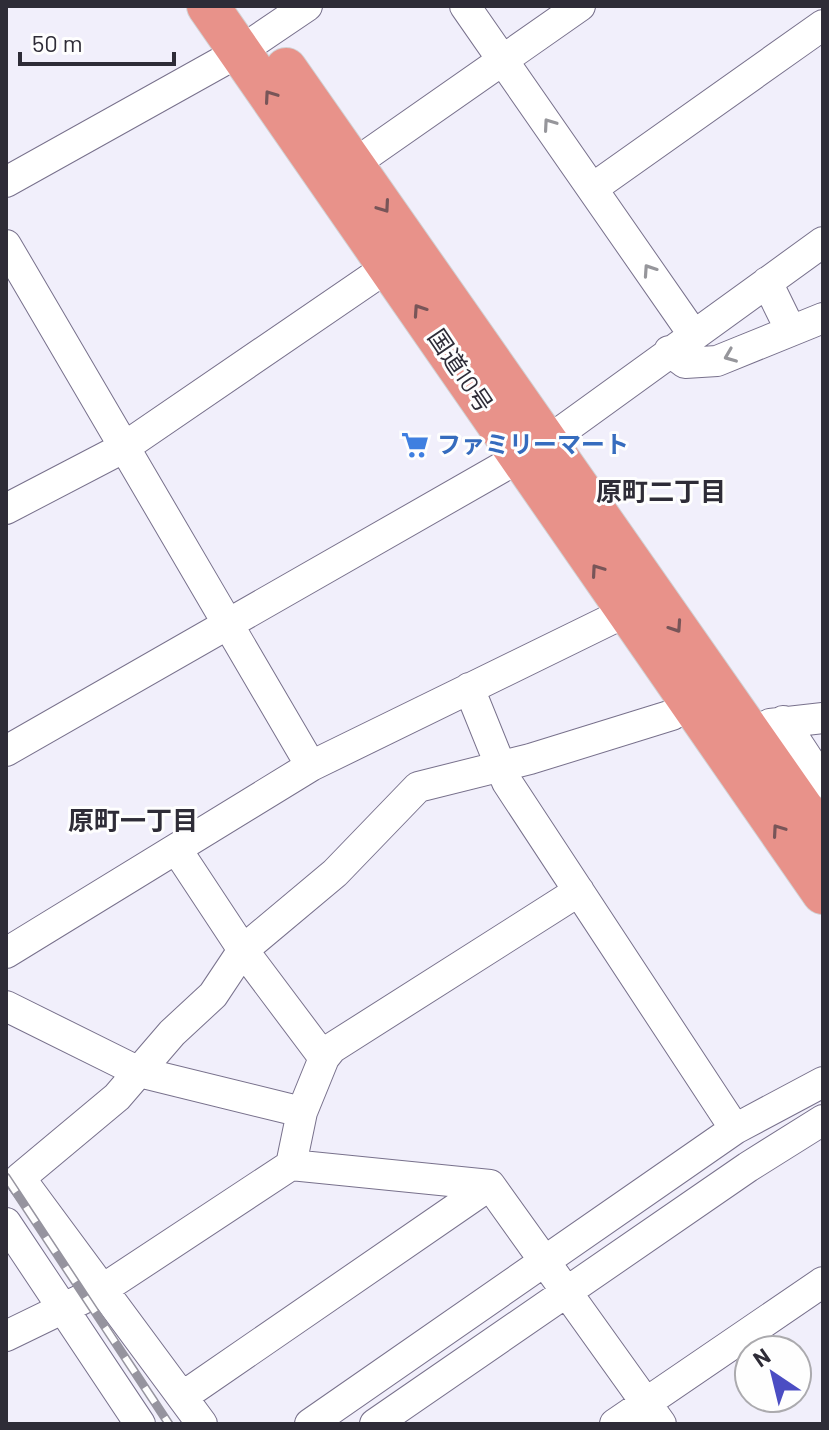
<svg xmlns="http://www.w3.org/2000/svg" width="829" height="1430" viewBox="0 0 829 1430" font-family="Barlow,'Noto Sans JP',sans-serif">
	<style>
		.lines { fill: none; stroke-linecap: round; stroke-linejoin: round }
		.minor-casing { stroke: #78718c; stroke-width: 32 }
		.highway-casing { stroke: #d1d1d3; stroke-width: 44 }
		.minor { stroke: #fff; stroke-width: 30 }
		.highway { stroke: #e8928a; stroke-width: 42 }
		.rail-casing { stroke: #96949f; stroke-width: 9 }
		.rail { stroke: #fefefe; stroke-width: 6; stroke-dasharray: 18; stroke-linecap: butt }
		.oneway { stroke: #785558 }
		.oneway2 { stroke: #96969b }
		.labels { text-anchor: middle; stroke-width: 6; stroke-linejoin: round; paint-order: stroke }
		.street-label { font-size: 24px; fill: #2e2c37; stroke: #fefefe }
		.shop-label { font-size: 24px; font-weight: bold; fill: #366cbe; stroke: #fefefe; text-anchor: start }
		.neighbourhood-label { font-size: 26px; font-weight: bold; fill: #2e2c37; stroke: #fefefe }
	</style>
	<rect width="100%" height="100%" fill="#f1effb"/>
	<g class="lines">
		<!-- minor casing -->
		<g class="minor-casing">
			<path id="minor" d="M465,6L693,334
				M354,164L580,6
				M6,182L239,52L307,6
				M593,188L823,25
				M6,245L311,766
				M767,282L791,331
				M669,351L685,363L717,361L823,318
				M6,509L123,448L389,266
				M469,688L507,782L735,1129
				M783,721L823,782
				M750,735L770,724L823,718
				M6,751L548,441L823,242
				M177,850L243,950L324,1058
				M6,953L311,766L626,612
				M6,1006L139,1072L302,1112L324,1058L332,1048L579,891
				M291,1165L302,1112
				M6,1223L140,1424
				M6,1336L103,1289L291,1165L490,1185L661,1424
				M182,1397L490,1185
				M202,1424L20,1178L117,1097L172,1033L213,995L243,950L335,873L418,787L530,759L672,715L689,704
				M310,1424L735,1129L823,1082
				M375,1424L748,1167L823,1120
				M615,1424L823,1282"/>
		</g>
		<!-- highway casing -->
		<g class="highway-casing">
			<path id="highway" d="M208,6L823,893
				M286,69L823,838"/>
		</g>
		<!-- minor -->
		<use href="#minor" class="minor"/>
		<!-- highway -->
		<use href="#highway" class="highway"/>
		<!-- rail casing -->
		<g class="rail-casing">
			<path id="rail" d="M6,1177L169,1424"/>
		</g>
		<!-- rail -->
		<use href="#rail" class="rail"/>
	</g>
	<!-- one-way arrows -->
	<defs><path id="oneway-chevron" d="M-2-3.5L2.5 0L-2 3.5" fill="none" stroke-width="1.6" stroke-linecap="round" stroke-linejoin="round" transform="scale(2)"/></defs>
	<g class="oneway">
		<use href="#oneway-chevron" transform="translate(270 96) rotate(-125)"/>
		<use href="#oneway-chevron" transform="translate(384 207) rotate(55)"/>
		<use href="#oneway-chevron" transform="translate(419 310) rotate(-124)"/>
		<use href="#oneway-chevron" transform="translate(597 570) rotate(-125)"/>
		<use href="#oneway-chevron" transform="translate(676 627) rotate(56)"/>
		<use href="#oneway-chevron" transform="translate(778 830) rotate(-125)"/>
	</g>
	<g class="oneway2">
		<use href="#oneway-chevron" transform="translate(549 124) rotate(-125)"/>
		<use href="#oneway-chevron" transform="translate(649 270) rotate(-124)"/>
		<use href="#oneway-chevron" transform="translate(730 356) rotate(158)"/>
	</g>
	<!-- icons -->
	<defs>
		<g id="supermarket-bare" transform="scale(2.16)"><path d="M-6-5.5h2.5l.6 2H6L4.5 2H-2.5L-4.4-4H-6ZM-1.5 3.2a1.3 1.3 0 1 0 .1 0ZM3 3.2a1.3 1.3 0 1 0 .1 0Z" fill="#3f7fe0" stroke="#fefefe" stroke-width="2.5" paint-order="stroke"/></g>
	</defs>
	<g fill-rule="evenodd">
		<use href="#supermarket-bare" x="415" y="445"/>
	</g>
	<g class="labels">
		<!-- street labels -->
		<g class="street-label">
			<text transform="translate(460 371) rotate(56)" y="8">国道10号</text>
		</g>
		<!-- shop labels -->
		<g class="shop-label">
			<text x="437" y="453">ファミリーマート</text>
		</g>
		<!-- neighbourhood labels -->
		<g class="neighbourhood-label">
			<text x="661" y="501">原町二丁目</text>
			<text x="133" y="830">原町一丁目</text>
		</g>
	</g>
	<!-- border -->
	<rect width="829" height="1430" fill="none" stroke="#2e2c37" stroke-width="16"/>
	<!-- north arrow -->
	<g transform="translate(773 1374) rotate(325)"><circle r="38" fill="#fefefe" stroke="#abaaae" stroke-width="2"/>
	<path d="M0-6L14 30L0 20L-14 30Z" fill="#4b4dc3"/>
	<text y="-12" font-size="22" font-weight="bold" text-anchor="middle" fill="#2e2c37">N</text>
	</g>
	<!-- scale -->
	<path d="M20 52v12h154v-12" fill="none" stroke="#2e2c37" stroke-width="4"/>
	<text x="32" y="52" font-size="24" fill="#2e2c37" stroke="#fefefe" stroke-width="6" paint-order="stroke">50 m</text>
</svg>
